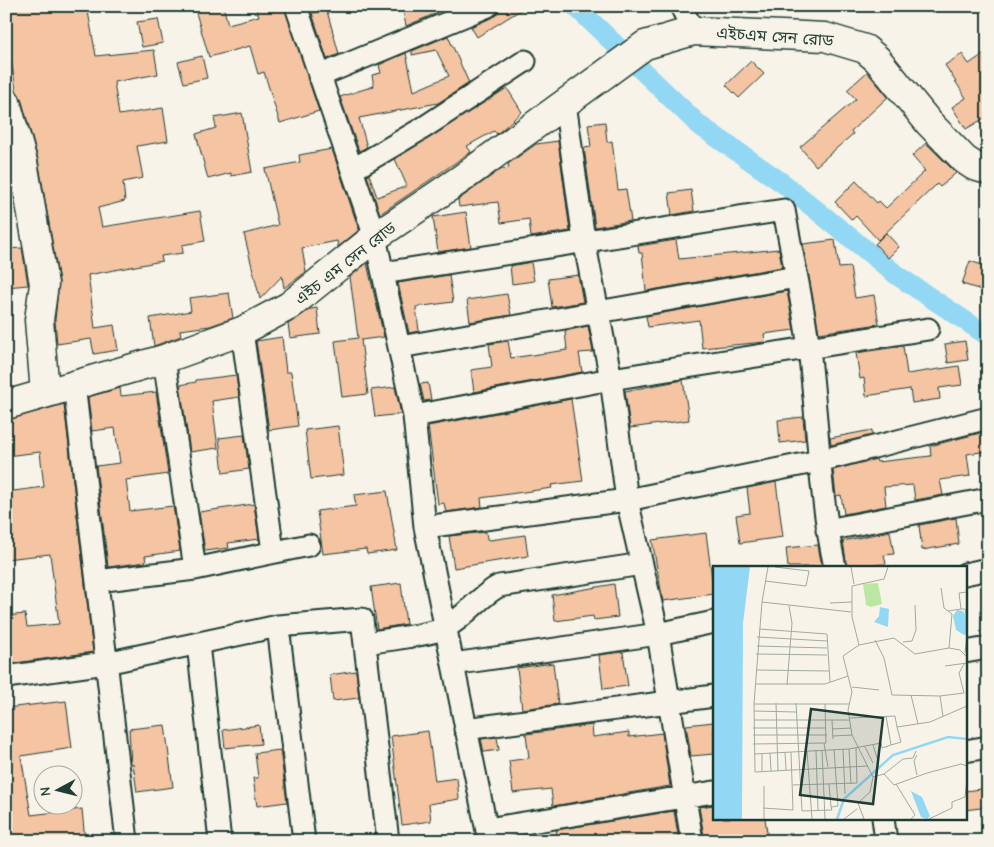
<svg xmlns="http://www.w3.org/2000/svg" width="994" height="847" viewBox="0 0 994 847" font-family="'Comic Neue','Noto Sans Bengali',sans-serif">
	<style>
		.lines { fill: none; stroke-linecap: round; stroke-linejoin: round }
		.canal { stroke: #92d7f3; stroke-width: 20 }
		.building { fill: #f4c4a3; stroke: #1f3d34 }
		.street-casing { stroke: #1f3d34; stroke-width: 25 }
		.secondary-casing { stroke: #1f3d34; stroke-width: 31 }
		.street { stroke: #f7f3e8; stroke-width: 21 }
		.secondary { stroke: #f7f3e8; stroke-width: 28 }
		.labels { text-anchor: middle; stroke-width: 4.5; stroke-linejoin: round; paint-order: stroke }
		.street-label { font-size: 16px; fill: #1f3d34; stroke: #f7f3e8 }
		.inset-river { fill: none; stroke: #92d7f3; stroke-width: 2.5 }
		.inset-road { fill: none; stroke: #a1aaa0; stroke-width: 1 }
		.view { fill: #1f3d34; fill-opacity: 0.15; stroke: #1f3d34; stroke-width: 2.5 }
		.inset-edge { fill: none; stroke: #1f3d34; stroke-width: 2.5 }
	</style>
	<rect width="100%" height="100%" fill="#f7f3e8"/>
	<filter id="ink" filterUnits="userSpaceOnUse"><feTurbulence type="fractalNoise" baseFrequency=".02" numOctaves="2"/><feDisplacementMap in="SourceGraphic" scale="10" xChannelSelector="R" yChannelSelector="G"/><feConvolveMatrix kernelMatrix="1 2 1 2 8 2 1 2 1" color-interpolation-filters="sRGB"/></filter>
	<g filter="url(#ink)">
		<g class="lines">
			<!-- canal -->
			<path class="canal" d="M575,6L699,125L784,184L898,276L988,336"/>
		</g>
		<!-- building -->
		<path class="building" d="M6,6H87L96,56L154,50L158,74L114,82L119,115L163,108L168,141L137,146L143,178L123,182L125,201L98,208L102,227L200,211L205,241L182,245L183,253L161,256L162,261L88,275L95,328L114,325L118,350L94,354L91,339L57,344L55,320L59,281L38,159L21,98L16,90L8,41L6,42Z
			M194,6H223L228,24L259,16L255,6H284L319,111L280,123L264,72L258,74L250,46L209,57Z
			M402,6H434L437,13L406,26Z
			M500,6H527L477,37L471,27L493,17L498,13Z
			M327,11L339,54L327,59L312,13Z
			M158,19L163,43L142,47L137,22Z
			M448,36L469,83L438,103L359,118L367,147L359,151L340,97L374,86L372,75L381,73L379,65L406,53L414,91L449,76L436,50L412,55V51Z
			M988,51V116L966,129L952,107L966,98L945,65L962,54L969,64Z
			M202,56L207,78L184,83L178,62Z
			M751,61L764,74L739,98L726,85Z
			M867,72L888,97L851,131L853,134L816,166L800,147L856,99L847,90Z
			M507,88L522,112L497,134L494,131L467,146L471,152L380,214L367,176L369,174L377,197L407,186L395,159Z
			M242,113L252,172L231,176V173L208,179L196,134L216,128L214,118Z
			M605,122L607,142L612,141L618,190L626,189L631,221L595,227L584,148L591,147L588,124Z
			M558,141L570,231L531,237L529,219L501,223L498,202L459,207L458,200L501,169L509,168L508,164L536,144Z
			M926,143L956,173L940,187L937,184L878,240L856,216L852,220L835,202L856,181L877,203L879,201L886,208L925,171L912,156Z
			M332,149L359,230L338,247L337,241L302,248L306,272L284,288L282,276L260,299L244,234L278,225L265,169L300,162L299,155Z
			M691,190L694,211L672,215L669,193Z
			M466,212L471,247L438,252L433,217Z
			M886,233L899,247L888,258L875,244Z
			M676,240L679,259L779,249L782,267L646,291L642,253H639L638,246Z
			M835,240L839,268L850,267L855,298L874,295L879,324L819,333L803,244Z
			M22,248L28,285L6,287V249Z
			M970,261L988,267V292L962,284Z
			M531,262L534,281L512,284L510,266Z
			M367,263L384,337L361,340L368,394L342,397L335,341L358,338L350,277Z
			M449,275L453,302L416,307L419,331L409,333L398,283Z
			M578,275L583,302L552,307L548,279Z
			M787,291L794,330L764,334L765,342L702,348L699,320L648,327L646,316Z
			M229,293L233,318L210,326L180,330L181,336L154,346L150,318L191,311L189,298Z
			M507,294L511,315L470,322L467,300Z
			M317,308L320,334L290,338L288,324L311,309Z
			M588,326L593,352L579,353L582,372L474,392L471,370L492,367L489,344L508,341L511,358L567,350L565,331Z
			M282,337L286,372H291L298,426L269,430L256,341Z
			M965,341L968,360L948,363L945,344Z
			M903,346L907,374L959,366L962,385L939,388L940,399L912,403L910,389L866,396L864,378L860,379L856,353Z
			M236,375L239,397L212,401L218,448L190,452L180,385L196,382V380Z
			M683,380L689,420L630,428L625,391Z
			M428,383L431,400L424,401L420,384Z
			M395,387L401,414L375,417L371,390Z
			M120,388L121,396L156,392L168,474L126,480L130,511L173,506L180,551L145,556L146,562L108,567L96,466L120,463L115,428L92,431L88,397Z
			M571,399L583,481L551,485L552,488L481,498L482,507L446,512L444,503L438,504L428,426Z
			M64,404L93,652L8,664L6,616L25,614L27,627L59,624L50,554L6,559V492L44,487L40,452L6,456V420Z
			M803,417L805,440L780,443L778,420Z
			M338,426L344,475L311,479L305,430Z
			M872,430V435L831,445L830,438Z
			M988,431V451L967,454L970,476L940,480L943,495L915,500L913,485L884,487L886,506L844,514L841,495L836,496L833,470L876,459L877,462L931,456L930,446Z
			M244,435L249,469L223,473L219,438Z
			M776,482L783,537L740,543L736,515L750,513L747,488Z
			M387,491L397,550L367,554L366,549L323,554L317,511L356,506L354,495Z
			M254,504L259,539L228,543L229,548L205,551L199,512Z
			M956,518L959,544L922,550L919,525Z
			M890,531L894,554L884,555L886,564L847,567L843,541Z
			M486,532L487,539L490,540L525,535L528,556L454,568L449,536Z
			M706,533L714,594L663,601L652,540Z
			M818,545L822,567H788L786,548Z
			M401,583L406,624L377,629L371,587Z
			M614,584L618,617L594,620L593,616L555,621L552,595Z
			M623,652L628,686L603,689L599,655Z
			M553,663L558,704L522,709L517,668Z
			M356,671L359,698L333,701L330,675Z
			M66,701L72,748L21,756L31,815L82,809L85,841H12L6,796V708Z
			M714,722V754L691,756L686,725Z
			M165,725L173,787L137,792L133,764H131L129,729Z
			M259,725L261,744L225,748L223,730Z
			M592,725L593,737L629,732V737L662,733L670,786L553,806L551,789L513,793L509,761L529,758L526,734Z
			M428,731L435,781L457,778L459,799L429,804L431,821L402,825L391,736Z
			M497,737L499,750L484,752L481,739Z
			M280,750L287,802L257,806L253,778H258L255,753Z
			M988,788V807L965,810V791Z
			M714,805V818H765L768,841H723L722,833L704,836L699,807Z
			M674,811L679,841H608V838L558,841L556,830Z"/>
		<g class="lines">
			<!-- street casing -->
			<g class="street-casing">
				<path id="street" d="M296,6L375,237L414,416L425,527L489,841
					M681,6L693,31
					M319,76L488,6
					M565,103L584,240L611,379L627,500L658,634L692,841
					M352,170L423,128L525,61
					M383,273L784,210C792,256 803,302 809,349C818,422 819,495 835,567
					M242,331L273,551
					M400,347L796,277
					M164,359L195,569
					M74,384L127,841
					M414,416L611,379L928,329
					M425,527L627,500L819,461L988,418
					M827,530L988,499
					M965,574L988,569
					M97,581L195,569L309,545
					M278,626L304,841
					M365,643C384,640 431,635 445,628C466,617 479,596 499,586L642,564
					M198,644L220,841
					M965,652L988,648
					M453,664L658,634L714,622
					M6,677L106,663L278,626L362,619L388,841
					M465,729L714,696
					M965,751L988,747
					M883,818L886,841
					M487,829L714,792"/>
			</g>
			<!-- secondary casing -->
			<g class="secondary-casing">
				<path id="secondary" d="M6,102L23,162L44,284L39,320L45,393
					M6,405L164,359L242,331L289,306L375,237L461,179L645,45L693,31L825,37L865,49L877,59L929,123L965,160L974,166L988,170"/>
			</g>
			<!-- street -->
			<use href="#street" class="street"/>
			<!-- secondary -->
			<use href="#secondary" class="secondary"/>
		</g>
	</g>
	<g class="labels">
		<!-- street labels -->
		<g class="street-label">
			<text transform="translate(775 36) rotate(4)" y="6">এইচএম সেন রোড</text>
			<text transform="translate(345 263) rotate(-38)" y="6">এইচ এম সেন রোড</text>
		</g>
	</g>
	<!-- overview -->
	<g transform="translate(713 566)">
		<rect width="254" height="254" fill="#f7f3e8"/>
		<path d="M165,17L169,38L158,41L153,39L150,18Z" fill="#bce7a3"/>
		<path d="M0,1H37L30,57L29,253H0ZM167,41L176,43L175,61L161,56L166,50ZM244,44L250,45L253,50L254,68L251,69L243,64L240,50ZM198,225L209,231L217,250L214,253L208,251Z" fill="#92d7f3"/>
		<path class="inset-river" d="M0,109L29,122M124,253L131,233L180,189L235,171L254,173"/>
		<path class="inset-road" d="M55,1L49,36L138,46M138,1L141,18M52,15L93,20L96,5L62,1M228,22L231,42L235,45M117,37L139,36M248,43H252L254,54M46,63L114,68L117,116M44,71L114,75M162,74L171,92L179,129L227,130L230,150M190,76L199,75L203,64L202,39M146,79L181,72L202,88L236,82L247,84L254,91M44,80L114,82M236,82L239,48L235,45L248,43L246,27L254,26M252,87L254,69M43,88L114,89M232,100L254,97M43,104L116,105M43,118H112L135,110M74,119L79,57L76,40M139,121L166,124M198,129L205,158M227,130L251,127L246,107L251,98M63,137L65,205M83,137L89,245L119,244L118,241L125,240L121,183M41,138L49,36M136,138H41L42,206L155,200M41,145L83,146M137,152L182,150L184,161L217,156L254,140M41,154H137M119,154L120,173M40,162H113M119,163L138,162M40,169H114M120,170L139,169M111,177L115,201M40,178L113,177L112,138M160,179L165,195M178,179L188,176L184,161M152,181L160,197M130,183L132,228M136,183L138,218M103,184L105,244M109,184L112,253M94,185L99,253M72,186L73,204M57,187L58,205M41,188L136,183L168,177L169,182L178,179L173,150M49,188V205M204,189L201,195L204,209M171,208L190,193L200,192L203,185M160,211L171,208L181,219L214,207L248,198L254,200M116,218L118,241M183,218L202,249L198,253M80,219L144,217L143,182M50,242L80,244L78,186M51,253V220M131,253L144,243M151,253L145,237L157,226L160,211L139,169L135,144L139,126L130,90L146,79L139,51V20L171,13L175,1M216,253L239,242V236L252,231L254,214"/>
		<path class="view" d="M98,143L170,152L160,238L87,229Z"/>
		<rect width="254" height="254" class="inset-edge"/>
	</g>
	<!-- margin -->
	<rect width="994" height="847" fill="none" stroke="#f7f3e8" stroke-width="25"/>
	<rect x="12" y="12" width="969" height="822" fill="none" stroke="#1f3d34" stroke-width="2" filter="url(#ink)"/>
	<!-- north arrow -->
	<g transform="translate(58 790) rotate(263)"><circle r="24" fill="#f7f3e8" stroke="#a1aaa0"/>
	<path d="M0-4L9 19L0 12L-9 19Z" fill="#1f3d34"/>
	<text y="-8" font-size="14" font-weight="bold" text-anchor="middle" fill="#1f3d34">N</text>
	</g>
</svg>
